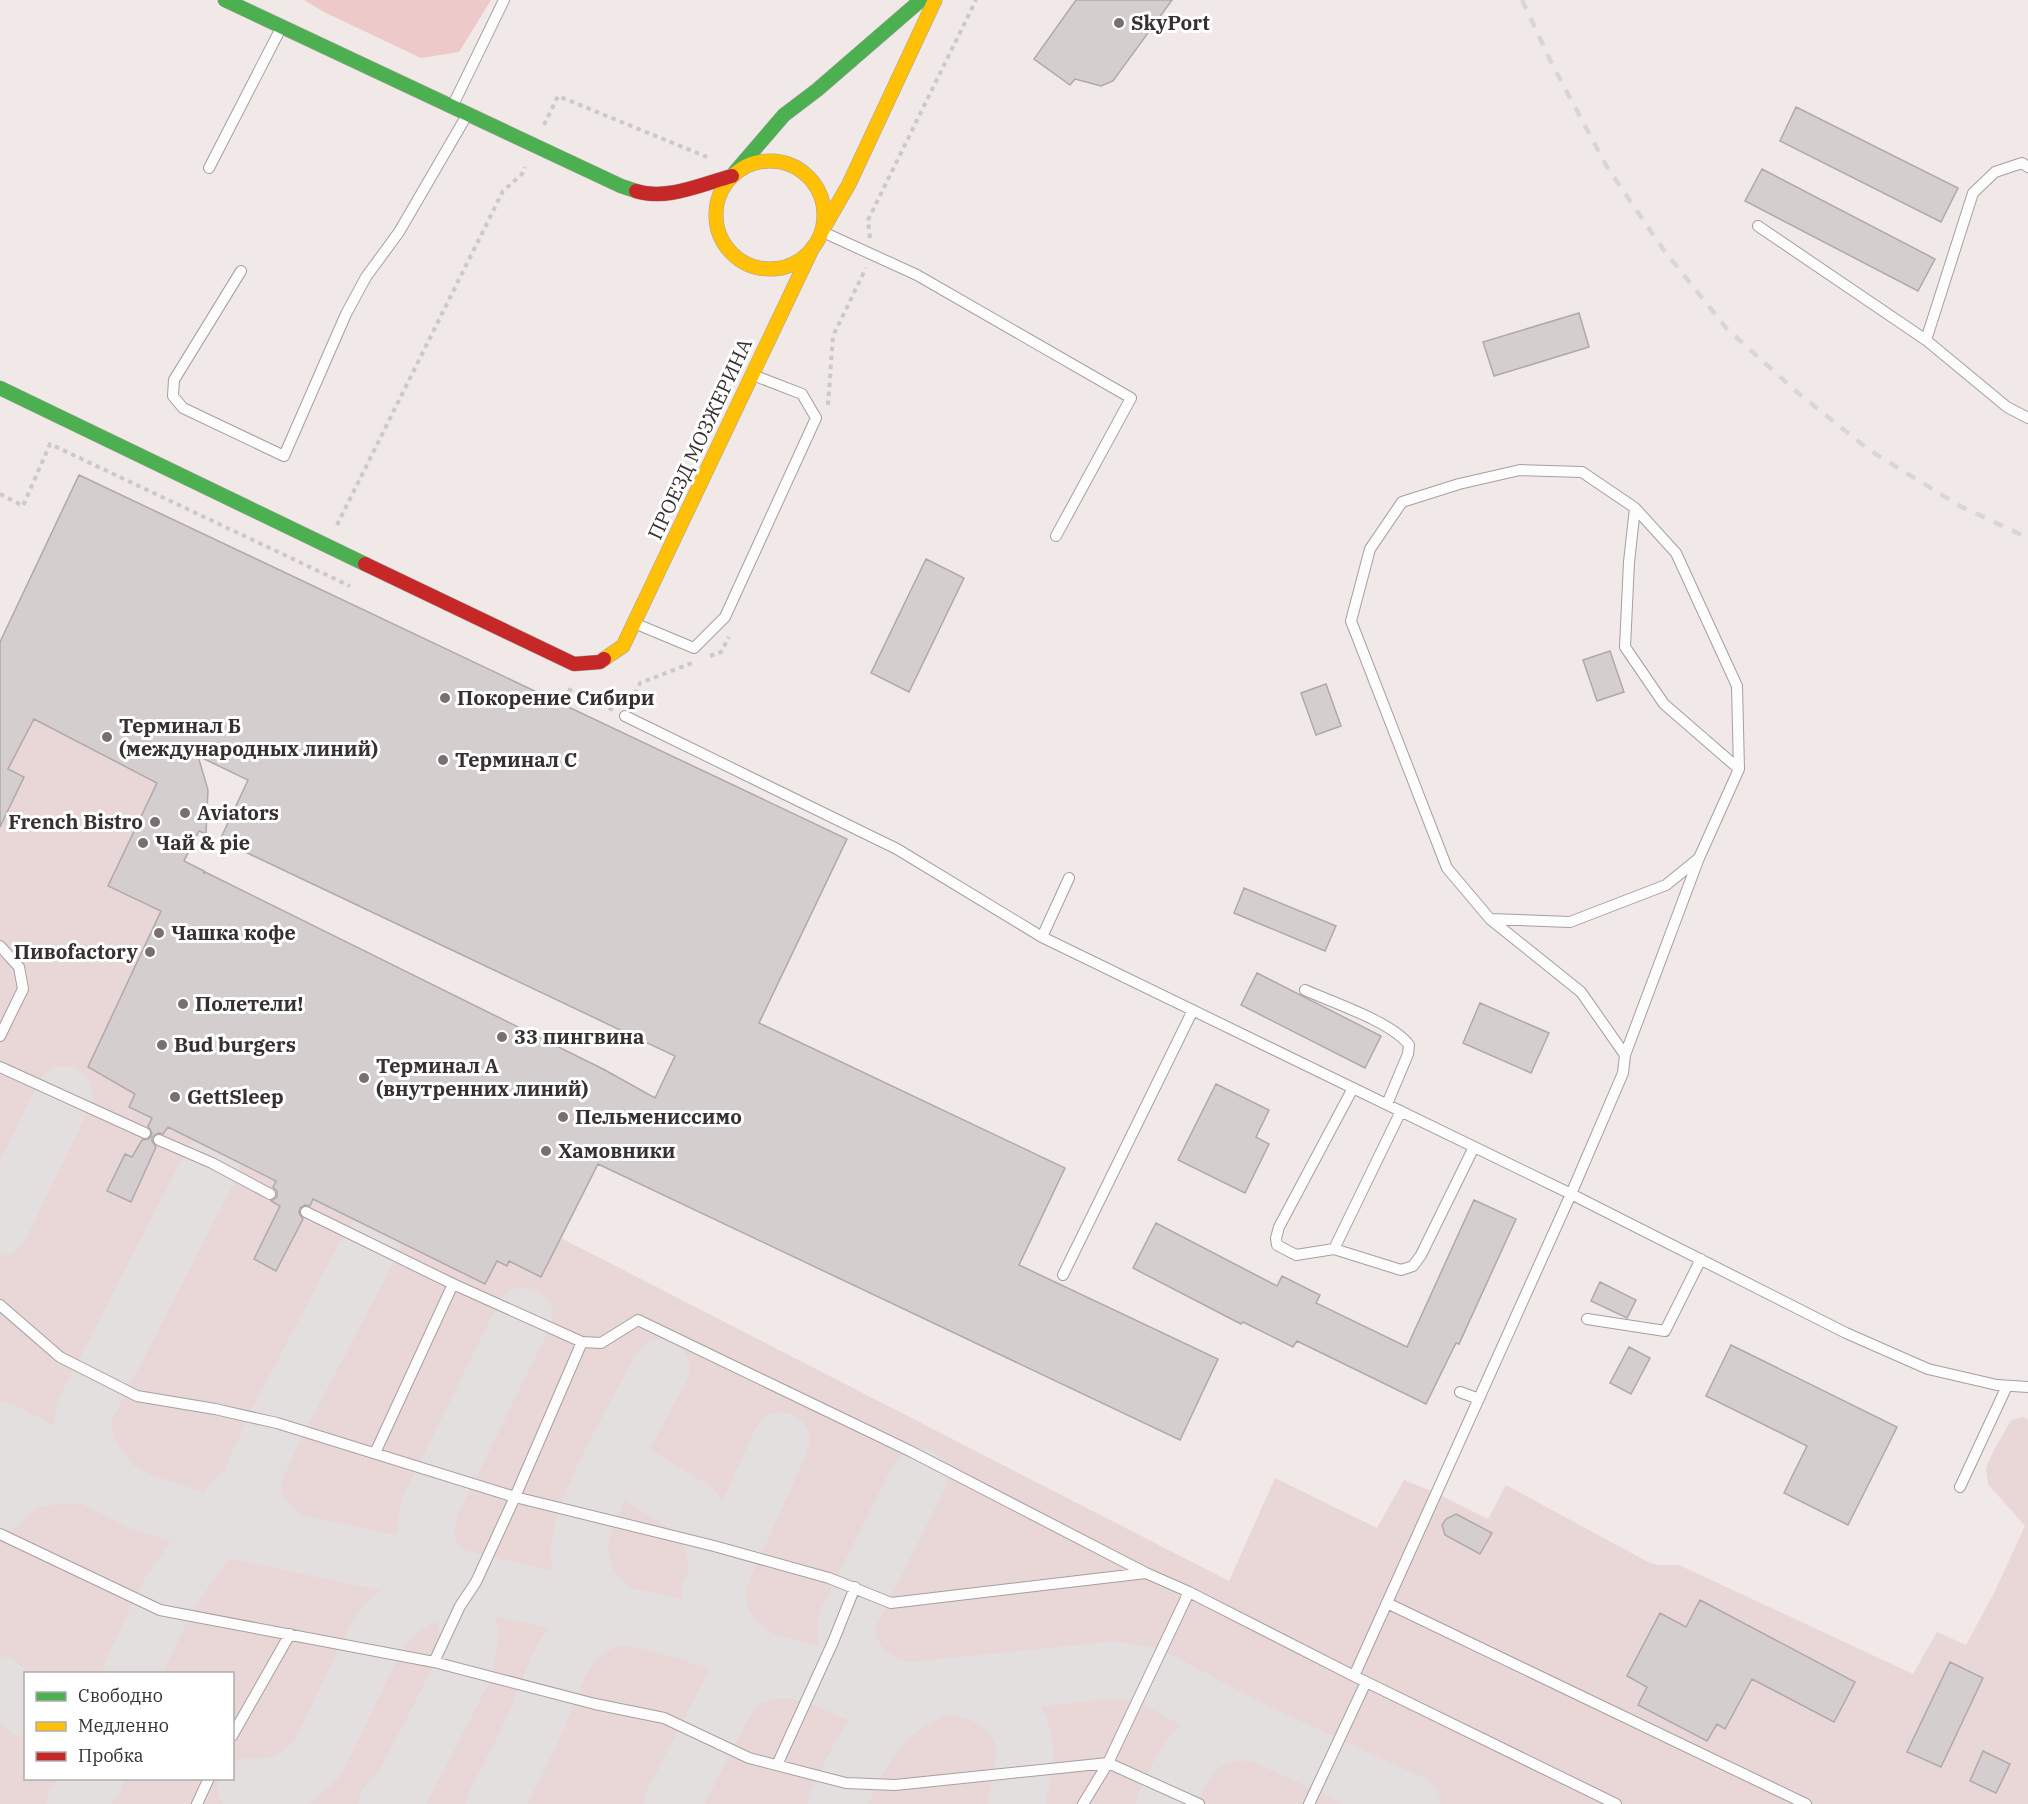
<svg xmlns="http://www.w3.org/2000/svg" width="2028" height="1804" viewBox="0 0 2028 1804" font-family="'IBM Plex Serif',serif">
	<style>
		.built { fill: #e9d7d7; fill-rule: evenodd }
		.green { fill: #edc9c9 }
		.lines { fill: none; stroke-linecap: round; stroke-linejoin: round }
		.taxiway { stroke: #e4dfdf; stroke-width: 57 }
		.building { fill: #d5cece; stroke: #b0a9a9; stroke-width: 1.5; fill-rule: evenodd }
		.lane-casing { stroke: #a69f9f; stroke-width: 12 }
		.fast-casing { stroke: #a69f9f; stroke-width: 15 }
		.slow-casing { stroke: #a69f9f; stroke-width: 15 }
		.jam-casing { stroke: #a69f9f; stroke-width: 15 }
		.path { stroke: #ccc9c9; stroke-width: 4; stroke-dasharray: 4.5 4.5; stroke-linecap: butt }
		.lane { stroke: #fdfcfc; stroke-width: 10 }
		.fast { stroke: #4caf50; stroke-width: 14 }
		.slow { stroke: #ffc107; stroke-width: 14 }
		.jam { stroke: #c62828; stroke-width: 14 }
		.rail { stroke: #d8d6d6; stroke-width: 4.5; stroke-dasharray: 10 10; stroke-linecap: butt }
		.poi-dot { fill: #787070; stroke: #fff; stroke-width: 2 }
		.labels { text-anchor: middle; stroke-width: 6; stroke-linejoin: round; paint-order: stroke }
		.poi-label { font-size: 20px; font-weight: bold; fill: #373030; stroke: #fff; text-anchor: start }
		.street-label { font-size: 20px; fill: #373030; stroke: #fff }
	</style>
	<rect width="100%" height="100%" fill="#f1e8e8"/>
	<!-- built -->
	<path class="built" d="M0,666L207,815L185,861L603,1069L637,1088L561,1238L1229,1581L1275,1478L1377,1528L1404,1480L1436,1493L1488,1519L1506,1485L1648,1562L1657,1565H1679L1913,1674L1937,1632L1966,1645L1995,1591L2025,1526L1988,1484L1986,1468L1993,1452L2011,1420L2023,1417L2028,1420V1804H0ZM26,1674H232V1778H26Z"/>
	<!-- green -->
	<path class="green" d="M304,0H491L459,52L421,58L324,12Z"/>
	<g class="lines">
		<!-- taxiway -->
		<path class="taxiway" d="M0,1227L64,1095
			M0,1430L142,1502L215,1526L418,1569L621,1616L652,1621L687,1631L764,1661L818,1676L860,1694L880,1695L954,1686L1114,1670L1150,1676L1259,1733L1412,1804
			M612,1462L634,1473L693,1509L707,1530L714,1546L718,1580L710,1592
			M115,1488C94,1464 80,1445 84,1412L212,1163
			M0,1504C18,1474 57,1475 88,1475
			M292,1543L271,1526L258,1510L252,1494V1481L257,1466L277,1423L371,1244
			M454,1578C424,1556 422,1541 430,1506L524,1316
			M621,1616C601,1603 584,1583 580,1558C573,1519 641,1407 661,1368
			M760,1659C729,1641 713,1616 718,1580L781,1441
			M131,1674L167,1597L236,1497
			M0,1685L26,1708
			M906,1691C871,1682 843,1659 847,1621L919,1477
			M246,1787C283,1788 295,1783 319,1756L377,1635C405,1598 432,1589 476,1582
			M75,1804L95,1778
			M387,1804L401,1791L463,1671L470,1634L463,1611L446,1587L418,1569
			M495,1804C510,1775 525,1747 538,1717C551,1689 558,1653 583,1633C594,1624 608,1620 621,1616
			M672,1804L730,1692C749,1673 765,1670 791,1670
			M836,1804C850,1775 865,1742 888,1719C904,1704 931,1687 953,1686C958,1686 965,1689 971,1690C997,1698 1021,1715 1024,1745C1026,1764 1020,1785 1016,1804
			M1165,1804C1186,1757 1201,1727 1259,1733"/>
	</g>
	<!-- building -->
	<path class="building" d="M1076,0H1172L1113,81L1101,86L1075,79L1070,85L1034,59Z
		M1796,107L1958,188L1941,222L1780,141Z
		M1762,169L1935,259L1918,291L1745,201Z
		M1579,313L1589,347L1494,376L1483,342Z
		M79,475L847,839L759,1023L1065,1168L1019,1265L1218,1359L1180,1440L598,1164L541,1277L509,1261L507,1266L497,1261L485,1284L313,1199L310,1206L305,1205L300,1208L299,1213L303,1219L276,1271L254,1259L280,1206L271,1201L277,1197V1191L273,1187L276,1181L168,1127L163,1134L158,1133L152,1137V1141L156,1147L131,1202L107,1191L125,1154L132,1157L142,1140L149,1139L152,1133L148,1126L152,1118L129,1107L135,1094L88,1067L161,911L108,886L157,783L34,719L8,769L24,777L0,827V642ZM198,756L248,780L220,840L675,1056L655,1098L603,1069L205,872L204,874V871L184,861L199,831L206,834L208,790Z
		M926,559L964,578L909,692L871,673Z
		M1610,651L1624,692L1597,701L1583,660Z
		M1326,684L1341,726L1316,735L1301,693Z
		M1244,888L1336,926L1325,951L1234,913Z
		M1257,973L1381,1036L1365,1068L1241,1005Z
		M1480,1003L1549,1033L1531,1073L1463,1043Z
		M1216,1084L1269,1110L1256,1137L1269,1144L1245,1193L1178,1160Z
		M1474,1200L1516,1219L1459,1344L1456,1343L1426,1404L1297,1341L1293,1347L1243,1322L1241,1324L1133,1268L1156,1223L1277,1286L1282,1276L1320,1295L1316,1303L1407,1347Z
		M1600,1282L1636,1300L1627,1318L1591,1301Z
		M1731,1345L1897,1427L1848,1525L1784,1493L1807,1446L1706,1396Z
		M1629,1347L1650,1358L1631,1394L1610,1383Z
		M1456,1514L1492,1533L1480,1554L1445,1535L1442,1525L1446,1519Z
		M1700,1600L1855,1682L1834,1722L1752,1679L1725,1729L1717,1724L1707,1741L1638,1705L1647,1687L1627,1676L1660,1613L1686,1627Z
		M1950,1662L1983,1678L1941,1767L1907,1752Z
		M1983,1751L2010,1764L1996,1793L1970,1781Z"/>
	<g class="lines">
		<!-- lane casing -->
		<g class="lane-casing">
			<path id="lane" d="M452,107L504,0
				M209,168L281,28
				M1758,226L1926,340L2007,407L2028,418
				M825,233L917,275L1131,398L1056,536
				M241,271L174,380L173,396L183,408L284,456L346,314L366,277L399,232L467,115
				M1926,340L1973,193L1995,172L2022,163L2028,167
				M1635,508L1629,562L1625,647L1664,704L1739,769
				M634,623L694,648L725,617L816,418L802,394L753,375
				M625,716L897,849L1042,937L1571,1194L1846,1333L1928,1369L1997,1385L2028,1387
				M1490,919L1570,922L1666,885L1698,859
				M1042,937L1069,878
				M0,946L19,967L23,989L0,1036
				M1305,990C1334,1003 1392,1022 1409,1045L1408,1054L1387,1104
				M0,1067L145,1133
				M1353,1088L1279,1227L1276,1238L1277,1245L1296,1255L1334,1249L1401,1111
				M159,1140L212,1163L270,1194
				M306,1212L453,1284L582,1342L601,1343L638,1320L910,1451L1146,1573L1189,1592L1354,1676L1616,1804
				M1334,1249L1401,1270L1413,1266L1421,1255L1474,1147
				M1063,1275L1193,1010
				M0,1305L60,1357L137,1396L215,1409L277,1423L515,1497L714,1546L829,1578L891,1603L1146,1573
				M1587,1319L1665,1331L1701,1259
				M1460,1392L1479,1399
				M375,1453L453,1284
				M1960,1487L2007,1386
				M0,1534L160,1610L434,1662L595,1704L664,1718L749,1758L846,1783L895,1785L1108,1763L1199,1804
				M1387,1603L1806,1804
				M434,1662L460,1606L476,1582L515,1497L582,1342
				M1354,1676L1571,1194L1623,1073L1625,1055L1699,858L1739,769L1737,686L1676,553L1635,508L1582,472L1520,470L1459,484L1402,502L1370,549L1351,621L1447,868L1490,919L1581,992L1625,1055
				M232,1736L290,1634
				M777,1765L833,1642L855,1587
				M197,1804L209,1778
				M1083,1804L1108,1763L1189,1592
				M1309,1804L1366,1682"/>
		</g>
		<!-- fast casing -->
		<g class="fast-casing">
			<path id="fast" d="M225,0L621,186L636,191
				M735,172L784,115L817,90L921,0
				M0,388L365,564"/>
		</g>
		<!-- slow casing -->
		<g class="slow-casing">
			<path id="slow" d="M716 215a54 54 0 1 1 108 0a54 54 0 1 1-108 0Z
				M822,231L849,184L935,0
				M604,659L623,646L813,247"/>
		</g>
		<!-- jam casing -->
		<g class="jam-casing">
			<path id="jam" d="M636,191C666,201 702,184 732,176
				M365,564L574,664L600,662L604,659"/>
		</g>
		<!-- path -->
		<path class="path" d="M544,125L558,96L707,157
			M870,238L868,220L976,0
			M828,405L833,336L866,268
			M0,494L23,506L50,444L350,586
			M337,525L503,191L522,174L525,167
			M710,656L721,652L729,637
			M568,689L613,710
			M631,702L640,683L692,663"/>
		<!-- lane -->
		<use href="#lane" class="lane"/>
		<!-- fast -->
		<use href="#fast" class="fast"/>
		<!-- slow -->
		<use href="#slow" class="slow"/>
		<!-- jam -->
		<use href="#jam" class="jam"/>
		<!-- rail -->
		<path class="rail" d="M1522,0L1552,64L1607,167L1663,249L1727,329L1798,393L1869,450L1960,506L2028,538"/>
	</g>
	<!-- markers -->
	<g class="poi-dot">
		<circle cx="1119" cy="23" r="6"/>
		<circle cx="445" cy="698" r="6"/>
		<circle cx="107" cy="737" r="6"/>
		<circle cx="443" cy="760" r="6"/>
		<circle cx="185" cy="813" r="6"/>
		<circle cx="155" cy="822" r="6"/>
		<circle cx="143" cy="843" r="6"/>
		<circle cx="159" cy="933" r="6"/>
		<circle cx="150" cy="952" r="6"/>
		<circle cx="183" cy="1004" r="6"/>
		<circle cx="502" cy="1037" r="6"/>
		<circle cx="162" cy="1045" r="6"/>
		<circle cx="364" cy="1078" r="6"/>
		<circle cx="175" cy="1097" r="6"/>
		<circle cx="563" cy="1117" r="6"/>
		<circle cx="546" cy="1151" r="6"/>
	</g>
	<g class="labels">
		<!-- poi labels -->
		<g class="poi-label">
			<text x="1131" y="30">SkyPort</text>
			<text x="457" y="705">Покорение Сибири</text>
			<text x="119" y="733">Терминал Б<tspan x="119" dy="23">(международных линий)</tspan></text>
			<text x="455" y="767">Терминал С</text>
			<text x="197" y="820">Aviators</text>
			<text x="143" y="829" text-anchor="end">French Bistro</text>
			<text x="155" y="850">Чай &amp; pie</text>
			<text x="171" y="940">Чашка кофе</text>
			<text x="138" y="959" text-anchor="end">Пивоfactory</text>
			<text x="195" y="1011">Полетели!</text>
			<text x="514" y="1044">33 пингвина</text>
			<text x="174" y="1052">Bud burgers</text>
			<text x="376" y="1073">Терминал А<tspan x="376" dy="23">(внутренних линий)</tspan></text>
			<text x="187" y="1104">GettSleep</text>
			<text x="575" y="1124">Пельмениссимо</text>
			<text x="558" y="1158">Хамовники</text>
		</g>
		<!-- street labels -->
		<g class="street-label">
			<text transform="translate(700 439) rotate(-65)" y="7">ПРОЕЗД МОЗЖЕРИНА</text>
		</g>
	</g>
	<!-- legend -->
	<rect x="24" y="1672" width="210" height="108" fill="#ffffff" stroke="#afacac" stroke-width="1.5"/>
	<rect x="36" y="1692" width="30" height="9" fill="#4caf50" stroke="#afacac" stroke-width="1.5"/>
	<text x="78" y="1702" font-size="18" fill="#373030">Свободно</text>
	<rect x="36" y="1722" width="30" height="9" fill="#ffc107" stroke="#afacac" stroke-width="1.5"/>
	<text x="78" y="1732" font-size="18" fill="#373030">Медленно</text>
	<rect x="36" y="1752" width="30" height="9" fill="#c62828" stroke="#afacac" stroke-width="1.5"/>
	<text x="78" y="1762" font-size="18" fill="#373030">Пробка</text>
</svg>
